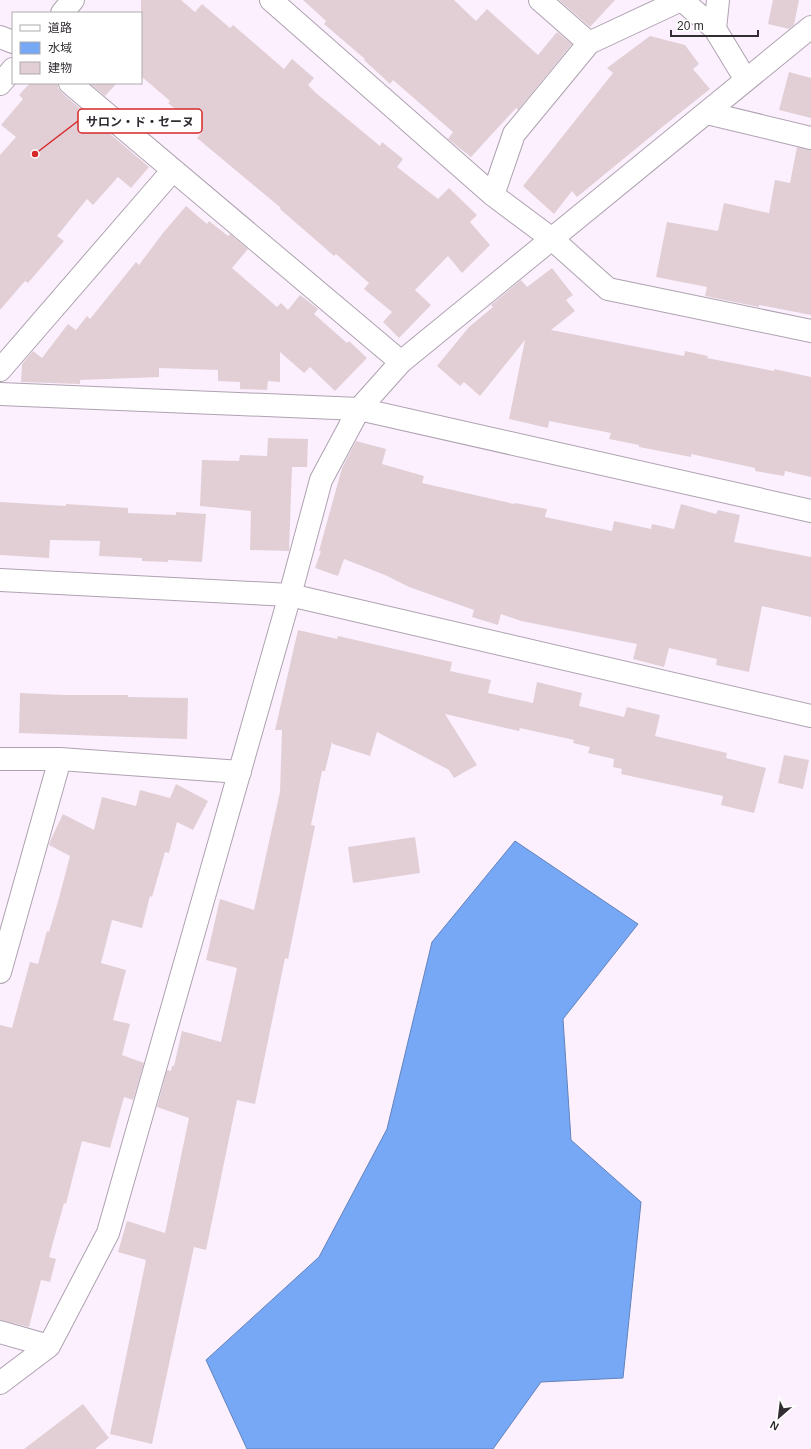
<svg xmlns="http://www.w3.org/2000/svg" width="811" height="1449" viewBox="0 0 811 1449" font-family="Helvetica,'Noto Sans JP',sans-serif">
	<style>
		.water { fill: #77a8f6; stroke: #6283bb }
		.building { fill: #e2cfd6 }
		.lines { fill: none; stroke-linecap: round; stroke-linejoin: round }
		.minor-casing { stroke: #aea2b0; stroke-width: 24 }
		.tertiary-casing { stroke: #aea2b0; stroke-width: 24 }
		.minor { stroke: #fff; stroke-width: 22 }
		.tertiary { stroke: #fff; stroke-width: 22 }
		.leader { fill: none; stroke: #d62828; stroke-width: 1.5 }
		.callout-dot { fill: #d62828; stroke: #fff; stroke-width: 1.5 }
		.callout { fill: #fff; stroke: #d62828; stroke-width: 1.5 }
		.callout-label { font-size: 12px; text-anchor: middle; font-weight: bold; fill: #312d32 }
	</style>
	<rect width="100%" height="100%" fill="#fcf0fe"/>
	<!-- water -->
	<path class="water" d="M515,841L638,924L563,1019L571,1140L641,1202L623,1378L541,1382L493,1449H247L206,1360L319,1257L387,1129L432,942Z"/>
	<!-- building -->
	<path class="building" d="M141,0H181L195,12L202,4L230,28L233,25L284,69L292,59L314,78L308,85L316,93L380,146L382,142L403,159L397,167L438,199L449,188L477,215L470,222L490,245L462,273L448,256L415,290L431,305L399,338L383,322L392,312L364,289L369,283L336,254L334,256L280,209L281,208L197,138L202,132L168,103L170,101L141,76Z
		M303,0H454L476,21L487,9L538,55L557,32L572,44L518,110L516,108L471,157L448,139L453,132L393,80L390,84L364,60L365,59L324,24L326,21Z
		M559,0H615L590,27Z
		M773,0H799L794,25L789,29L768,24Z
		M650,36L685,45L699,64L693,69L710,89L666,124L577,197L572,191L554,214L523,186L613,73L607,68Z
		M789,72L811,78V118L779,110Z
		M30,83H58V88L62,93L149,167L131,188L118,177L93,205L87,199L57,236L64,241L28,283L25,281L0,310V155L16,137L1,125L23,99L19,95Z
		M89,83H117L105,96Z
		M797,147L811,150V315L759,305V307L705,296L707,287L656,277L667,222L718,231L724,203L769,213L775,180L790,183Z
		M186,206L207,224L209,221L228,236L230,234L248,249L232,268L277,307L281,303L288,310L300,295L318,309L314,314L347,343L349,341L367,358L335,391L310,367L304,373L280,352V382L268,381L267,390L240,389V382L218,381V370L159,368V377L80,380V384L21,382L22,364L33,351L42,358L68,324L76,330L87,316L90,319L136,262L139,265L163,233Z
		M552,268L573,295L566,300L575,311L551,330L684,356L685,351L708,356L707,358L774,371V369L811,377V477L785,471L784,476L755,471V468L691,454V457L639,447V445L609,439L611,433L549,421L548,428L509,419L525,340L480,396L464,382L460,386L437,366L469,327L493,307L491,305L521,280L527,287Z
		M268,438L308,439L307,467H292L289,551L250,550L251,511L200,506L202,460L239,461L240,455L267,456Z
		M356,441L386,449L382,464L424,476L422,483L514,504L515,503L547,509L545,517L612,531L614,521L651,529L652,524L674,529L681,504L716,514L718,510L740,515L734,542L811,557V617L762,606L749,672L716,665L717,659L669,648L664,667L633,659L637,644L521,621L501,614L498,625L472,617L474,610L409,587L385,575L344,559L338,576L315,568L321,551H319L342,468Z
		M0,502L66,506V504L128,508V513L176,515V512L206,514L202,562L168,560V562L142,561V558L99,556L100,541L50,540L49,558L0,555Z
		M298,630L337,639L338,636L452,662L450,671L491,680L488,693L533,703L537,682L582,693L579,706L624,717L627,707L660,715L655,736L727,753L726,758L766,768L754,813L721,805L723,796L621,774L622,769L613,767L614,759L588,753L590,747L573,743L574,740L520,728L519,731L445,714L477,765L454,778L449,770L377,732L370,756L333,744L332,742L325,771H322L311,825L315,826L288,959L285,958L255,1104L237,1100L206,1250L194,1247L152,1444L110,1434L146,1260L118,1252L127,1221L165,1233L189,1118L157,1107L167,1070L171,1071L172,1066H174L182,1031L221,1042L237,968L206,960L220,899L254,910L280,792L282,730H275Z
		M20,693L64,695H128V697L188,698L187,739L19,733Z
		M784,755L809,760L803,789L778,783Z
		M176,784L208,801L193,830L177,822L169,853L165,852L152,897L150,896L142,928L112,920L101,963L126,970L113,1020L130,1024L122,1055L144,1063L133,1100L124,1097L110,1148L82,1141L66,1204L64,1203L49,1257L56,1259L50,1282L41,1280L29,1327L0,1320V1025L12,1028L30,962L38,964L47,931L49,932L59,898L70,856L49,845L51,839L63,814L94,830L102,797L136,806L140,790L170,798Z
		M415,837L420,873L353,883L348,847Z
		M83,1404L109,1438L95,1449H24Z"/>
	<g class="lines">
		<!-- minor casing -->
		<g class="minor-casing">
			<path id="minor" d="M271,0L493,195L552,239L608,289L811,331
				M540,0L589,43
				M682,0L715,29
				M718,0L715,29L746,80
				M0,37L13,42
				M707,113L811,138
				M493,195L514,134L589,43L681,0
				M401,362L811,27
				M0,370L173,170
				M0,394L359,409L811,511
				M0,759H60L240,772
				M0,972L60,759
				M0,1332L49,1346
				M0,1383L49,1346L108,1233L290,595L321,480L359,409L401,362L70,83"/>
		</g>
		<!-- tertiary casing -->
		<g class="tertiary-casing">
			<path id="tertiary" d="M62,13L73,0
				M0,84L13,69
				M0,580L290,595L811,716"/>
		</g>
		<!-- minor -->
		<use href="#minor" class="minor"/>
		<!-- tertiary -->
		<use href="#tertiary" class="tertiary"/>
	</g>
	<!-- callouts -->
	<path class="leader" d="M35 154L78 121"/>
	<circle class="callout-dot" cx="35" cy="154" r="4"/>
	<rect class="callout" x="78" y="109" width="124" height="24" rx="4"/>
	<g class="callout-label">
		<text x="140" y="126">サロン・ド・セーヌ</text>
	</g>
	<!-- legend -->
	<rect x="12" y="12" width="130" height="72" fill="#ffffff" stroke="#adabad"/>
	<rect x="20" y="25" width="20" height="6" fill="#ffffff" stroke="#adabad"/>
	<text x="48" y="32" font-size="12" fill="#312d32">道路</text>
	<rect x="20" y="42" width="20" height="12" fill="#77a8f6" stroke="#adabad"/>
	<text x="48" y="52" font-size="12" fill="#312d32">水域</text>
	<rect x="20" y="62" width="20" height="12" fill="#e2cfd6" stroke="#adabad"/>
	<text x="48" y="72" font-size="12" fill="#312d32">建物</text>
	<!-- north arrow -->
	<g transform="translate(779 1417) rotate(208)" stroke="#ffffff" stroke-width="3" paint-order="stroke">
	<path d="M0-3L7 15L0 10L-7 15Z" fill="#312d32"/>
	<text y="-6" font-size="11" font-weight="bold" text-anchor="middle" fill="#312d32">N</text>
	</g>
	<!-- scale -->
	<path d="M671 30v6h87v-6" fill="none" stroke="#312d32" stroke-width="2"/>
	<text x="677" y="30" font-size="12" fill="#312d32" stroke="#ffffff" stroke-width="3" paint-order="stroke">20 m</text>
</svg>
